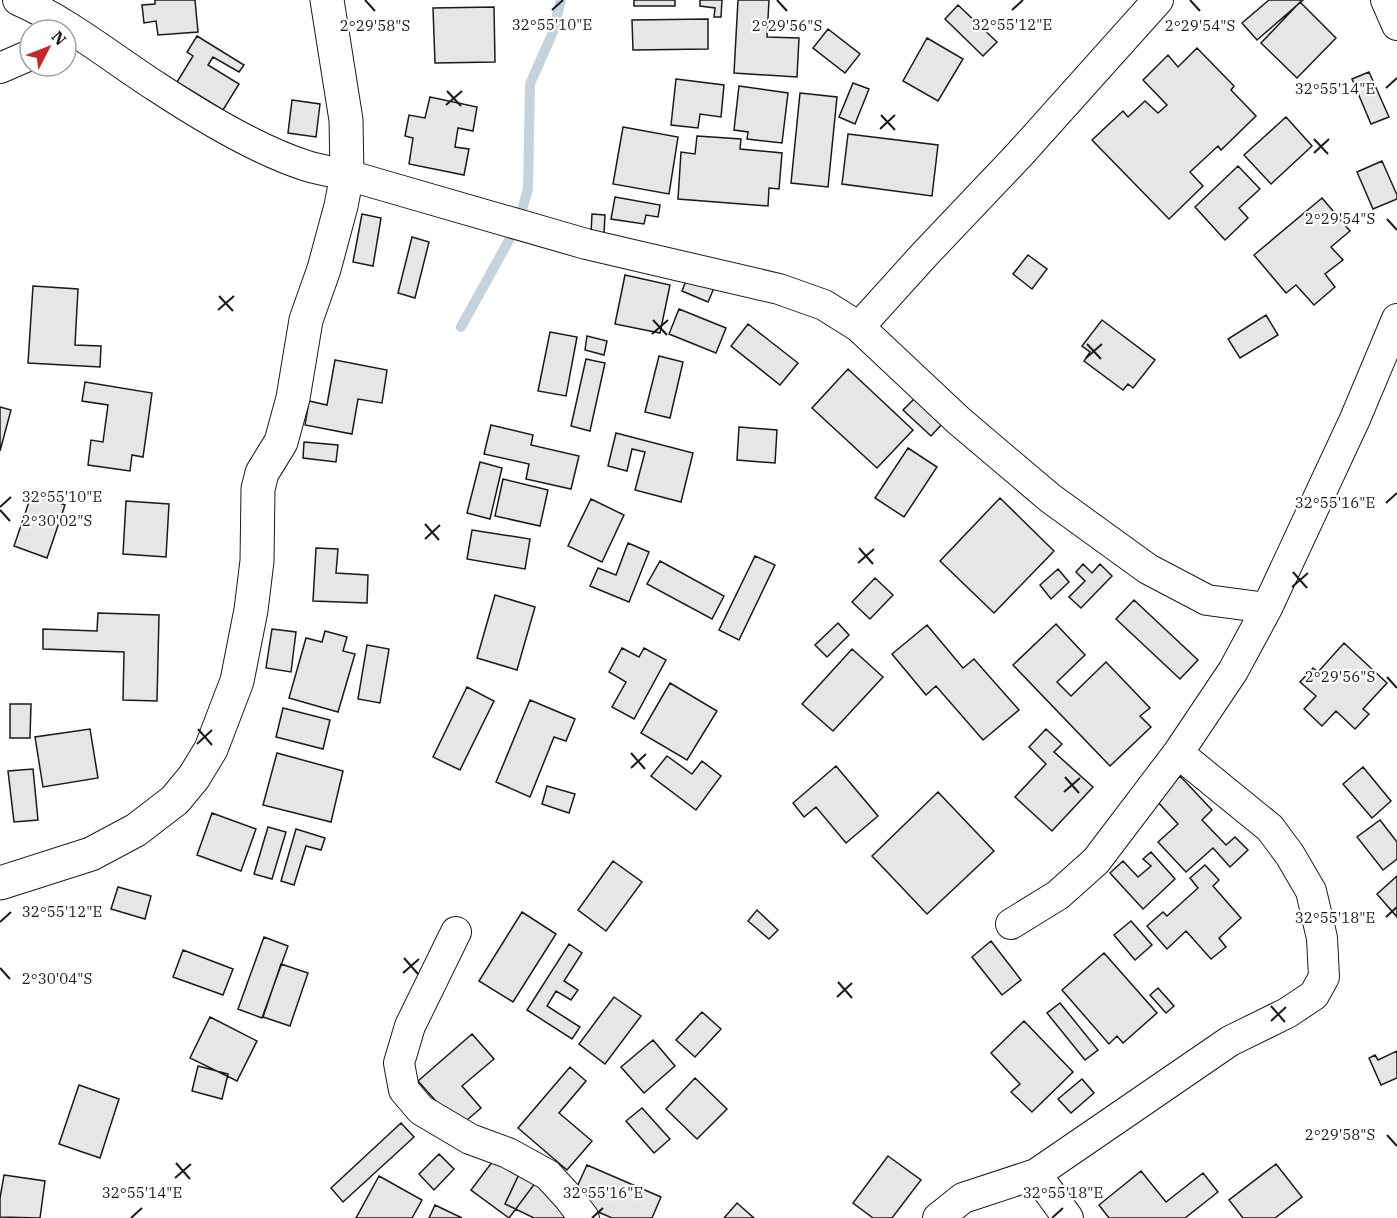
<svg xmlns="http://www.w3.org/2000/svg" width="1397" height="1218" viewBox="0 0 1397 1218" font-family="'IBM Plex Serif',serif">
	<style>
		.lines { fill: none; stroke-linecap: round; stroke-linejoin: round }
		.stream { stroke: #c6d2dc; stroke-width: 10 }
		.building { fill: #e6e6e6; stroke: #1a1a1a; stroke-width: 1.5 }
		.street-casing { stroke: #1a1a1a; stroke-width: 32 }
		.secondary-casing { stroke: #1a1a1a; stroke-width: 35 }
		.street { stroke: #fff; stroke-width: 30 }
		.secondary { stroke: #fff; stroke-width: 33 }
		.ticks { fill: none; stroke: #1a1a1a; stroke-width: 2 }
		.ticks-label { font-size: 15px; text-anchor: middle; fill: #1a1a1a; stroke: #fff; stroke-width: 4.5; stroke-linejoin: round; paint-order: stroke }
	</style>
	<rect width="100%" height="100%" fill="#fff"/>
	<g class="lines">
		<!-- stream -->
		<path class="stream" d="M461,327L518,224L528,189L530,84L553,32L561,0"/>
	</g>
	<!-- building -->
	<path class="building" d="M155,0H195L198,32L158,35L156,21L144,23L142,5L155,4Z
		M634,0H675V6H634Z
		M700,0H722L721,17H714L715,8L700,6Z
		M738,0H769L767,37L799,38L797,77L734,73Z
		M1269,0H1303L1257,40L1242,23Z
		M1300,2L1336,38L1297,78L1261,43Z
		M958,5L997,42L983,56L945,19Z
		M494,7L495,62L435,63L433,8Z
		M708,19V49L633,50L632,20Z
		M828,29L860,54L845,73L813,48Z
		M197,36L244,65L239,72L213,57L208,65L239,84L223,110L177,82L193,56L187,52Z
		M927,38L963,59L938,101L903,81Z
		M1197,48L1234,86L1231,90L1256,116L1221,150L1218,146L1190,172L1203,186L1169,219L1092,140L1123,111L1128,117L1145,101L1158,113L1167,105L1143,80L1168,55L1178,67Z
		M1369,72L1389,117L1371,124L1352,79Z
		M676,79L724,85L721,117L700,114L698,128L671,125Z
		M853,83L869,89L855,124L839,117Z
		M739,86L788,93L782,143L747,139L748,132L734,130Z
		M800,93L837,97L828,187L791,183Z
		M430,97L477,107L473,131L458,128L455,147L469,149L464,175L409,164L413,138L405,136L409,115L425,118Z
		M292,100L320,104L316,137L288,133Z
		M1286,117L1312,146L1271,184L1244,155Z
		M623,127L678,137L669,194L613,184Z
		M848,134L938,145L932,196L842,184Z
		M697,136L741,139L740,149L782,153L779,189L769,188L768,206L678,199L681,152L695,154Z
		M1382,161L1397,195V199L1373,209L1357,172Z
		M1238,166L1260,189L1239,208L1248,218L1225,240L1195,207Z
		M615,197L660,205L658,217L646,215L644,224L611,219Z
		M1322,198L1350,231L1331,247L1343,260L1325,274L1335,287L1314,305L1296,285L1286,293L1254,255Z
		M362,214L381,218L373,266L353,262Z
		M592,214L605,215L604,234L591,233Z
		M412,237L429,242L415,298L398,293Z
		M1028,255L1047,269L1032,289L1013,274Z
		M625,275L670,285L660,333L615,324Z
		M687,278L714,288L708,302L682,291Z
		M33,286L78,289L75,345L101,346L100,367L28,363Z
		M679,309L726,328L716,353L669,334Z
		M1266,315L1278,335L1240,358L1228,339Z
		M1102,320L1155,360L1133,388L1128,384L1123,390L1084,361L1090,352L1082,346Z
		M748,324L798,363L780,385L731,346Z
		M550,332L577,337L566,396L538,391Z
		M587,336L607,341L604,355L585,350Z
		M659,356L683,362L670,418L645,412Z
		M586,359L605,363L590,431L571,426Z
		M335,360L387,370L382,403L358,399L352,434L305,425L309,401L327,405Z
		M848,369L913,430L877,468L812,408Z
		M85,382L152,393L143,457L132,455L130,471L88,465L91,440L103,442L108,405L82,401Z
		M915,398L942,424L931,436L903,410Z
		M0,407L11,410L0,451Z
		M491,425L533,435L531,445L579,456L571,489L526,479L529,464L484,454Z
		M739,427L777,430L775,463L737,460Z
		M616,433L693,453L681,502L635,490L645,452L632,449L627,471L608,466Z
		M304,442L338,445L336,462L303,458Z
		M908,448L937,467L904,517L875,498Z
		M480,462L502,468L490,519L467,513Z
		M503,479L548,490L540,526L495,516Z
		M32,493L65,505L47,558L14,546Z
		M1000,498L1054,551L994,613L940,561Z
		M591,499L624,515L602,562L568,546Z
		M126,501L169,504L166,557L123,554Z
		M472,530L530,539L525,569L467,559Z
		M628,543L649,552L629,602L590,586L598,568L616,575Z
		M316,548L338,549L336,573L368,575L367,603L313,601Z
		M755,556L775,565L739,640L719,630Z
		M660,561L724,596L712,619L647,584Z
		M1083,564L1092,573L1100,564L1112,576L1081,608L1069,597L1085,581L1076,572Z
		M1058,569L1069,582L1051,599L1040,585Z
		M875,578L893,595L870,619L852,602Z
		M495,595L535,607L517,670L477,658Z
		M1134,600L1198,660L1180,679L1116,619Z
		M98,613L159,615L157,701L123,700L124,652L43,649V629L97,631Z
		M838,623L849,635L827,657L815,645Z
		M1056,624L1085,655L1057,682L1071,696L1106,662L1150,708L1140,716L1151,727L1110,766L1013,665Z
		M927,625L963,668L974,659L1019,710L983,740L936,686L926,695L892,654Z
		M272,629L296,632L291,672L266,668Z
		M325,631L347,637L343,651L355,654L338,712L289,698L306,638L322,642Z
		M1344,643L1387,683L1363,709L1369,714L1355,729L1336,711L1322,726L1304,709L1316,696L1300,682L1313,668L1318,672Z
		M367,645L389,649L380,703L358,699Z
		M622,648L639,657L644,648L666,660L634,719L612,707L626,682L609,672Z
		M852,649L883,677L833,731L802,704Z
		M670,683L717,711L687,760L641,733Z
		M467,687L494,701L460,770L433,757Z
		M530,700L575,719L566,741L554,737L530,797L496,782Z
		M10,704H31L30,738H10Z
		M283,708L330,720L323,749L276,737Z
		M90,729L98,778L43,787L35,737Z
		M1046,729L1062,744L1054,752L1093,787L1052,831L1015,797L1046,764L1029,747Z
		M277,753L343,771L331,822L263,805Z
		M667,756L692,774L702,761L721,776L696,810L651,776Z
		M836,766L878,816L846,843L816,807L804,817L793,803Z
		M1363,767L1391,801L1372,818L1343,784Z
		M33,769L38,820L14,822L8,771Z
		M1180,776L1212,810L1202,820L1226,845L1235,837L1248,850L1230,867L1213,848L1186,872L1158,842L1178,824L1155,799Z
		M547,786L575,794L569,813L542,804Z
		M938,792L994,851L927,914L872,856Z
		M212,813L256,829L241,871L197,855Z
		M1380,820L1397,842V859L1383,870L1357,837Z
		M268,827L286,832L272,879L254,874Z
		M296,829L325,838L321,850L306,846L294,885L281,881Z
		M1151,852L1175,879L1143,909L1110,873L1123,861L1138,877L1151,866L1143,859Z
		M613,861L642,882L606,931L578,910Z
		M1205,865L1219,880L1213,886L1241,918L1219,938L1226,947L1211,959L1186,931L1167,949L1147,926L1163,912L1167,916L1198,888L1190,878Z
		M1397,876V917L1377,894Z
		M118,887L151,896L145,919L111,909Z
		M757,910L778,930L769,939L748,921Z
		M522,912L556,934L513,1002L479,981Z
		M1131,921L1152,945L1135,960L1114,935Z
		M264,937L288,946L262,1018L238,1009Z
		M991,941L1021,980L1002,995L972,957Z
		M569,944L582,953L564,981L578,990L571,1000L556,991L547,1006L580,1027L572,1039L527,1010Z
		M183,950L233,969L223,995L173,977Z
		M1104,953L1157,1013L1123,1043L1117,1036L1109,1044L1062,990Z
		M281,964L308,973L290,1026L263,1017Z
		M1158,988L1174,1006L1166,1013L1150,995Z
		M614,997L641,1016L605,1064L579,1044Z
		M1060,1003L1098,1050L1085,1060L1047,1013Z
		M702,1012L721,1029L695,1057L676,1040Z
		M210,1017L257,1041L237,1081L190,1058Z
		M1024,1021L1073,1072L1032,1112L1011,1092L1020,1084L991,1053Z
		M472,1034L494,1059L462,1086L481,1108L459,1127L418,1081Z
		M653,1040L675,1066L644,1093L621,1067Z
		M1397,1051V1078L1381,1085L1369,1058L1375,1055L1378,1060Z
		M198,1066L228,1074L222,1099L192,1091Z
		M570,1067L586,1081L559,1113L592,1141L567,1170L518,1128Z
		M695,1078L727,1109L697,1139L666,1109Z
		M1082,1079L1094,1093L1071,1113L1058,1099Z
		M79,1085L119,1099L100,1158L59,1144Z
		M642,1108L670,1139L654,1153L626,1121Z
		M401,1123L414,1137L343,1202L331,1188Z
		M499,1153L536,1182L509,1218L471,1190Z
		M439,1154L454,1169L434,1190L419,1174Z
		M888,1156L921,1180L892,1218H873L853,1203Z
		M1276,1164L1302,1197L1275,1218H1243L1229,1200Z
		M587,1165L661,1197L652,1218H612L571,1200Z
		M521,1170L572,1218H534L505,1204Z
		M1141,1171L1166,1202L1203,1173L1218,1192L1185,1218H1109L1099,1205Z
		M4,1175L45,1181L40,1218L0,1217V1198Z
		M379,1176L422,1200L412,1218H356Z
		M737,1203L754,1218H724Z
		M435,1205L462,1218H429Z"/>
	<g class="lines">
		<!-- street casing -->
		<g class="street-casing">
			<path id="street" d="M18,0C68,22 112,58 157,87C201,116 257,150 307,166C320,170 334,172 347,175L586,244L779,289L824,305L859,327L958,420L1050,498L1148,569L1207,600L1267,608
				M1386,0L1397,25
				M0,68L30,55
				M859,327L925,254L1019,155L1158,0
				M1011,924L1058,895L1096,861L1178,753L1233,671L1267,608L1355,419L1397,319
				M456,932L410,1026L399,1063L404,1090L421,1110L470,1139L508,1153L548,1175L569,1198L584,1218
				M1036,1174L1068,1218
				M938,1218L963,1198L1036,1174L1230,1041L1287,1013L1314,995L1324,977L1322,938L1311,891L1290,855L1270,828L1178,753"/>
		</g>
		<!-- secondary casing -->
		<g class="secondary-casing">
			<path id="secondary" d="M0,883L91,854L136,830L175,800L194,777L211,749L237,681L251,610L257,561L258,489L262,473L281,442L293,398L306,320L324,269L341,206L347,175L346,120L327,0"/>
		</g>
		<!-- street -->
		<use href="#street" class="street"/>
		<!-- secondary -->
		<use href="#secondary" class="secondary"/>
	</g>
	<!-- ticks -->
	<path class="ticks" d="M365,0L375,11M777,0L787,11M1190,0L1200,11M552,10L563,0M1012,10L1023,0M1386,88L1397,78M447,91L461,106M446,105L462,91M881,115L895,130M880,129L895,115M1314,139L1328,154M1314,153L1329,139M1387,219L1397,230M219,296L233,311M218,310L234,296M653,320L667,335M652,334L668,320M1087,344L1101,359M1086,358L1102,344M1386,503L1397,493M0,507L11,497M0,510L10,521M425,524L439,540M425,539L440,525M859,548L873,564M858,563L874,549M1293,572L1307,588M1292,587L1308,573M1387,677L1397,688M198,729L212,745M197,744L212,730M631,753L645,769M631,768L646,754M1065,777L1079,793M1064,792L1080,778M1386,917L1397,907M0,922L11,912M404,958L418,974M0,968L10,979M403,973L419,959M838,982L852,998M837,997L852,983M1271,1006L1285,1022M1271,1021L1286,1007M1387,1135L1397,1146M176,1163L190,1179M175,1178L191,1164M131,1218L142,1208M592,1218L603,1208M1052,1218L1063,1208"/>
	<g class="ticks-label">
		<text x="1012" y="30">32°55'12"E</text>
		<text x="552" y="30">32°55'10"E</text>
		<text x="375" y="31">2°29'58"S</text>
		<text x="787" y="31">2°29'56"S</text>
		<text x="1200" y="31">2°29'54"S</text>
		<text x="1335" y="94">32°55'14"E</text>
		<text x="1340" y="224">2°29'54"S</text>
		<text x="62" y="502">32°55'10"E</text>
		<text x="1335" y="508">32°55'16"E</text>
		<text x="57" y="526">2°30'02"S</text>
		<text x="1340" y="682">2°29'56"S</text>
		<text x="62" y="917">32°55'12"E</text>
		<text x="1335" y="923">32°55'18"E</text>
		<text x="57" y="984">2°30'04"S</text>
		<text x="1340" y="1140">2°29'58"S</text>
		<text x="142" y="1198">32°55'14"E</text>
		<text x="603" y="1198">32°55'16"E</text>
		<text x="1063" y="1198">32°55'18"E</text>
	</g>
	<!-- north arrow -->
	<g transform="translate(48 48) rotate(48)"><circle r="28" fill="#ffffff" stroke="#a3a3a3" stroke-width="1.5"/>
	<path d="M0-4.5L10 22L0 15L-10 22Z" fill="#c62828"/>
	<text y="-9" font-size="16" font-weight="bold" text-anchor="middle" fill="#1a1a1a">N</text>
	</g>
</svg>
